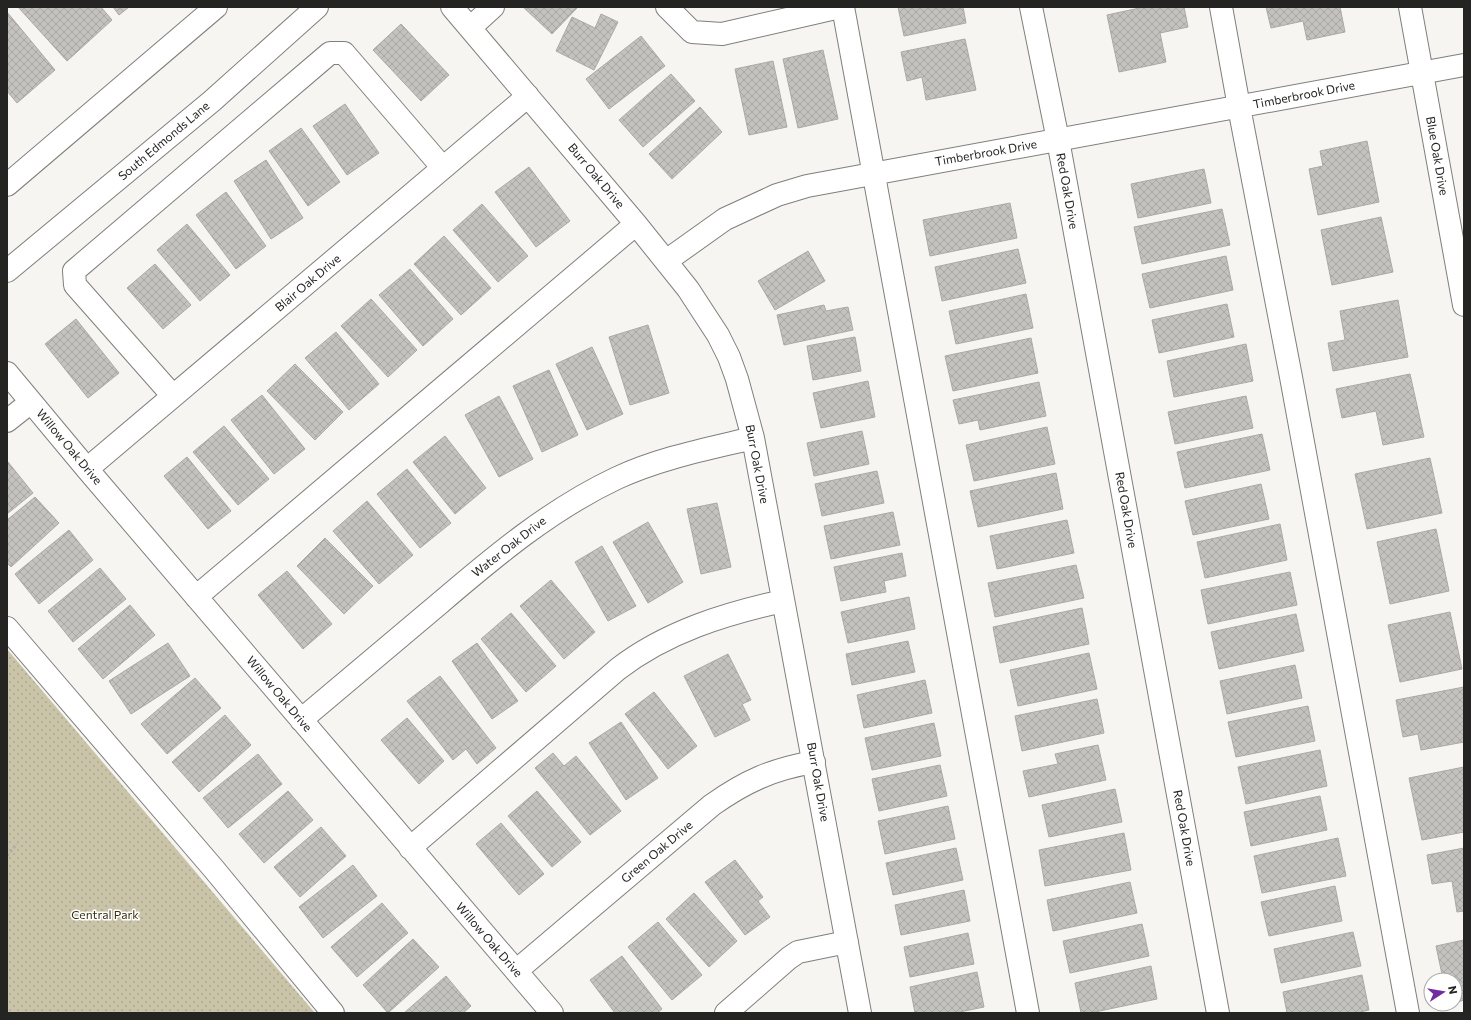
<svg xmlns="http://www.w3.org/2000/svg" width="1471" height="1020" viewBox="0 0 1471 1020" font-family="Commissioner,sans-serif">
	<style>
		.park { fill: url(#park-dots) }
		.building { fill: url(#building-cross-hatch); stroke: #aaa9a6 }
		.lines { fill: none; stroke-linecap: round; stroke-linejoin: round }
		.minor-casing { stroke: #807f7c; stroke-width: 24 }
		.major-casing { stroke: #807f7c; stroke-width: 24 }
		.path { stroke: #afafac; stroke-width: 2.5; stroke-dasharray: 3 2; stroke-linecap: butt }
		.minor { stroke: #fff; stroke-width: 22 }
		.major { stroke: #fff; stroke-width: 22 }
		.labels { text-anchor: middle; stroke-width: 3; stroke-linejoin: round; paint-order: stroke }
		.street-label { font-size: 12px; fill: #242422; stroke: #fff }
		.park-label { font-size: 12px; fill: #36300c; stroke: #fff }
	</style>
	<defs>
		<pattern id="park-dots" width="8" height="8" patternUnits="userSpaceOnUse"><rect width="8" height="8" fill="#c9c4a8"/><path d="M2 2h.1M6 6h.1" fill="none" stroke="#aca890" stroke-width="1.8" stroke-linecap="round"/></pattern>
		<pattern id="building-cross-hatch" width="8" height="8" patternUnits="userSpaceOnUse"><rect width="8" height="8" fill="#c3c2bf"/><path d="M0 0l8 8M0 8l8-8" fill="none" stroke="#a7a7a4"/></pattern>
	</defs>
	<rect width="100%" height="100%" fill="#f6f5f2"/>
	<!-- park -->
	<path class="park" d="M7,649L315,1013H7Z"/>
	<!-- building -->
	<path class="building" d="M18,7H101L112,20L67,61Z
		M113,7H129L119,15Z
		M523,7H578L552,34Z
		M898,7H963L966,23L904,36Z
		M1144,7H1184L1188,27L1160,33L1166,62L1119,72L1107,15Z
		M1266,7H1340L1345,32L1307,40L1303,21L1271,28Z
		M7,12L55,70L17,103L7,91Z
		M601,14L618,22L594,70L556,51L572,17L595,28Z
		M401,24L449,75L421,101L373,50Z
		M641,36L665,66L609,109L586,79Z
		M965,39L976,90L926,100L922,77L907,81L901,52Z
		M823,50L838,119L798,128L783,59Z
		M773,61L787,127L749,135L735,69Z
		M671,74L695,101L643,147L619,120Z
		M345,104L379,153L347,175L313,126Z
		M700,107L722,132L672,179L649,154Z
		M301,128L340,182L308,206L269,151Z
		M1367,141L1379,202L1318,215L1309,169L1323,166L1320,151Z
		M266,160L303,218L271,239L234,181Z
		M529,167L570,221L536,247L495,192Z
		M1204,169L1211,203L1138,218L1131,184Z
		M226,192L266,246L236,269L196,215Z
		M1010,203L1017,238L930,256L923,220Z
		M482,204L528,256L498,282L453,230Z
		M1222,209L1230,245L1142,264L1134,227Z
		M1381,217L1393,272L1332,285L1321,230Z
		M187,224L230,275L200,301L157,250Z
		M444,236L491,288L461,315L414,264Z
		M1018,249L1026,283L942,301L935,267Z
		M808,251L825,281L775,310L758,281Z
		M1226,256L1233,290L1150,308L1142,274Z
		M155,264L191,305L163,329L127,288Z
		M410,269L453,319L423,346L379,295Z
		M1026,294L1033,328L956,344L949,311Z
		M371,299L417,350L388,377L341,326Z
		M1398,300L1408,357L1333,371L1328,343L1345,340L1340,311Z
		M1227,304L1234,337L1159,353L1152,320Z
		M824,305L826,311L848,307L853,330L784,345L777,315Z
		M76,319L119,373L88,398L45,344Z
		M648,325L669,393L630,405L609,337Z
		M336,332L379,384L349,410L305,358Z
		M855,337L861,371L813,380L807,346Z
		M1031,338L1038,373L953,391L945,356Z
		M1246,344L1253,381L1174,397L1167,361Z
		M592,347L623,414L587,430L556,364Z
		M295,364L343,412L315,440L267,391Z
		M549,370L578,435L542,452L513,386Z
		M1410,374L1424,437L1383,445L1376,411L1342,418L1336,389Z
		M868,381L875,417L821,428L813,393Z
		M1039,382L1046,416L980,430L978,420L959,424L953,400Z
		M262,395L305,449L274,474L231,420Z
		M499,396L533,459L499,477L465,415Z
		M1246,396L1253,428L1175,444L1168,412Z
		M224,426L269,479L238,505L193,452Z
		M1047,427L1055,464L974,481L966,445Z
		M862,431L869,464L814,476L807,443Z
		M1262,434L1270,470L1185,488L1177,452Z
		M445,436L486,488L455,514L413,462Z
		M187,457L231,511L208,529L164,476Z
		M1430,458L1442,513L1367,529L1355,474Z
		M8,462L33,493L7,514V463Z
		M407,469L451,523L420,548L377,494Z
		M877,471L884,503L822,516L815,484Z
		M1056,473L1063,509L978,527L970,491Z
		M1261,484L1269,519L1193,535L1185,501Z
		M35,497L59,523L11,567L7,563V520Z
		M367,501L413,555L379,584L333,531Z
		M717,503L731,567L701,574L687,509Z
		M893,512L900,545L831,559L824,526Z
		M1067,520L1074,553L997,569L990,536Z
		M648,522L683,582L648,603L613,542Z
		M1280,524L1287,560L1205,578L1197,542Z
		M1436,529L1449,591L1390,604L1377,542Z
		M69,530L93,560L39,604L15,574Z
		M325,538L373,586L344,614L297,566Z
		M602,546L636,606L608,621L575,562Z
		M902,553L906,576L884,581L886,592L841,601L834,567Z
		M1076,565L1084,598L995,617L988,583Z
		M100,568L126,599L73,642L48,611Z
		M287,571L332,624L303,649L258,595Z
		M1290,572L1297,605L1208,624L1201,590Z
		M551,580L595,632L564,659L520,606Z
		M909,597L915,629L848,643L841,612Z
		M130,605L155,635L103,679L78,649Z
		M1082,608L1089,644L1000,663L993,627Z
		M1450,612L1462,669L1400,682L1388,625Z
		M511,613L556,666L526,692L481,639Z
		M1296,614L1304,651L1219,669L1211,632Z
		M908,641L915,672L852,685L846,654Z
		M168,643L190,676L131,714L109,681Z
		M477,643L518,701L492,719L452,661Z
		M1089,653L1097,689L1018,706L1010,670Z
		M728,654L751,700L742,704L750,720L715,737L684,676Z
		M1295,665L1302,698L1227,714L1220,681Z
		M440,676L496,748L477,764L466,749L453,760L407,701Z
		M195,678L221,708L167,754L141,724Z
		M925,680L932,713L864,728L857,695Z
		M1464,687V742L1421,750L1418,734L1403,737L1396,700Z
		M654,692L697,746L668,769L625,714Z
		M1097,699L1104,733L1022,751L1015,716Z
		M1308,706L1315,741L1236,757L1228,722Z
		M225,715L251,745L199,792L172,762Z
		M407,718L444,761L419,784L381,740Z
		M621,722L658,778L626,800L589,743Z
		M934,723L941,756L872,770L865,738Z
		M1098,745L1106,780L1029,797L1023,771L1058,764L1055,754Z
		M1320,750L1327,786L1246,804L1238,767Z
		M553,753L564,766L576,756L621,811L590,835L535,768Z
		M258,754L282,784L228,828L203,798Z
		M940,765L947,796L879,811L872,779Z
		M1464,767V832L1422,840L1409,778Z
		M1115,789L1122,822L1049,837L1042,805Z
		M288,791L313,820L264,863L239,834Z
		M537,791L581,842L552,867L508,816Z
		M1320,796L1327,830L1251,846L1244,812Z
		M948,806L955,839L885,854L878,821Z
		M501,823L544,874L519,895L476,844Z
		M321,827L346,856L300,897L274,867Z
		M1124,833L1131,870L1045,886L1039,850Z
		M1338,838L1346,876L1262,893L1254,856Z
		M956,848L963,880L893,895L886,863Z
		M1464,848V911L1457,912L1452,881L1432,884L1427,855Z
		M735,860L763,897L758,901L770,917L745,935L705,882Z
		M353,865L377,896L323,938L299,907Z
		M1130,882L1137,913L1053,931L1047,900Z
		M1335,886L1342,921L1269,936L1261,902Z
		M964,890L970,921L901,935L895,905Z
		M694,893L737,941L709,967L666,919Z
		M382,903L408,933L357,977L331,947Z
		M658,922L702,975L672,1000L628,947Z
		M1142,924L1149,956L1070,973L1063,941Z
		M1353,932L1361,966L1281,983L1274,949Z
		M968,933L974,964L910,977L904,947Z
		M413,939L439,967L388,1013L363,985Z
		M1464,940V1000L1458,1002L1455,980H1453V977L1443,979L1436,946Z
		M622,956L662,1009L657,1013H615L590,980Z
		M1151,966L1157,999L1090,1013H1081L1075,983Z
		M977,972L984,1007L955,1013H915L910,987Z
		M1362,975L1369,1010L1356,1013H1287L1283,992Z
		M446,976L471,1006L463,1013H404Z"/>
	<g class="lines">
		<!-- minor casing -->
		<g class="minor-casing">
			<path id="minor" d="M452,7L636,224L688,289L718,335L729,357L737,379L753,438L860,1013
				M667,7L692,32L722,34L840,7
				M843,7L1028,1013
				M1031,7L1058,140L1218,1013
				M1221,7L1239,107L1291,377L1408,1013
				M1410,7L1464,305
				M470,28L493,7
				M666,261L725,219L777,195L807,186L1464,65
				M7,373L87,469L552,1013
				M173,396L75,285L74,271L330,53H344L443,168
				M7,421L31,402
				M87,469L528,96
				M196,597L636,224
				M7,628L213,868L333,1013
				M301,720C347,681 394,642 440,603C495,556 551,509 617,478C660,458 707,449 753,438
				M410,848L618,669C666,632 724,614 783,601
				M516,971L712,805C746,781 773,769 814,762
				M726,1013L789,958L798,952L847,942"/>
		</g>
		<!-- major casing -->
		<g class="major-casing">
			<path id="major" d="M7,185L216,7
				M7,271L212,101L317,7"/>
		</g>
		<!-- path -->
		<path class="path" d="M7,856L17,844"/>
		<!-- minor -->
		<use href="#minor" class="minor"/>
		<!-- major -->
		<use href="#major" class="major"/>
	</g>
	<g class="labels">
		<!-- street labels -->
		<g class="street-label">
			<text transform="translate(1304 95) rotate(-11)" y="4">Timberbrook Drive</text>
			<text transform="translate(164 141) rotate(-40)" y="4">South Edmonds Lane</text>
			<text transform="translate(986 153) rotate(-10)" y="4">Timberbrook Drive</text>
			<text transform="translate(1437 156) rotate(80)" y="4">Blue Oak Drive</text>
			<text transform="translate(596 176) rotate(50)" y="4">Burr Oak Drive</text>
			<text transform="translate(1067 191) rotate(80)" y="4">Red Oak Drive</text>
			<text transform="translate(308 283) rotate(-40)" y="4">Blair Oak Drive</text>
			<text transform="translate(69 447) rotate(50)" y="4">Willow Oak Drive</text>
			<text transform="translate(757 464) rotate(79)" y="4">Burr Oak Drive</text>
			<text transform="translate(1126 510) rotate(80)" y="4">Red Oak Drive</text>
			<text transform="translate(509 547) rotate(-38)" y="4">Water Oak Drive</text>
			<text transform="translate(279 694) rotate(50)" y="4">Willow Oak Drive</text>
			<text transform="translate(818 782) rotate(80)" y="4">Burr Oak Drive</text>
			<text transform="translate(1184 828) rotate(80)" y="4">Red Oak Drive</text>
			<text transform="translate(657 852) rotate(-40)" y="4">Green Oak Drive</text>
			<text transform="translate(489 940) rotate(49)" y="4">Willow Oak Drive</text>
		</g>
		<!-- park labels -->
		<g class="park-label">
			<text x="105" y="919">Central Park</text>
		</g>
	</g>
	<!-- border -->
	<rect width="1471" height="1020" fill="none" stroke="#242422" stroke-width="16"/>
	<!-- north arrow -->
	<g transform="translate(1443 992) rotate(78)"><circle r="19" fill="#ffffff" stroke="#a7a7a7"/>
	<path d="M0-3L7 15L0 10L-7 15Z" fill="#732ca0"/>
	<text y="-6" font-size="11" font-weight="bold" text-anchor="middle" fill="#242422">N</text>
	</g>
</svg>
